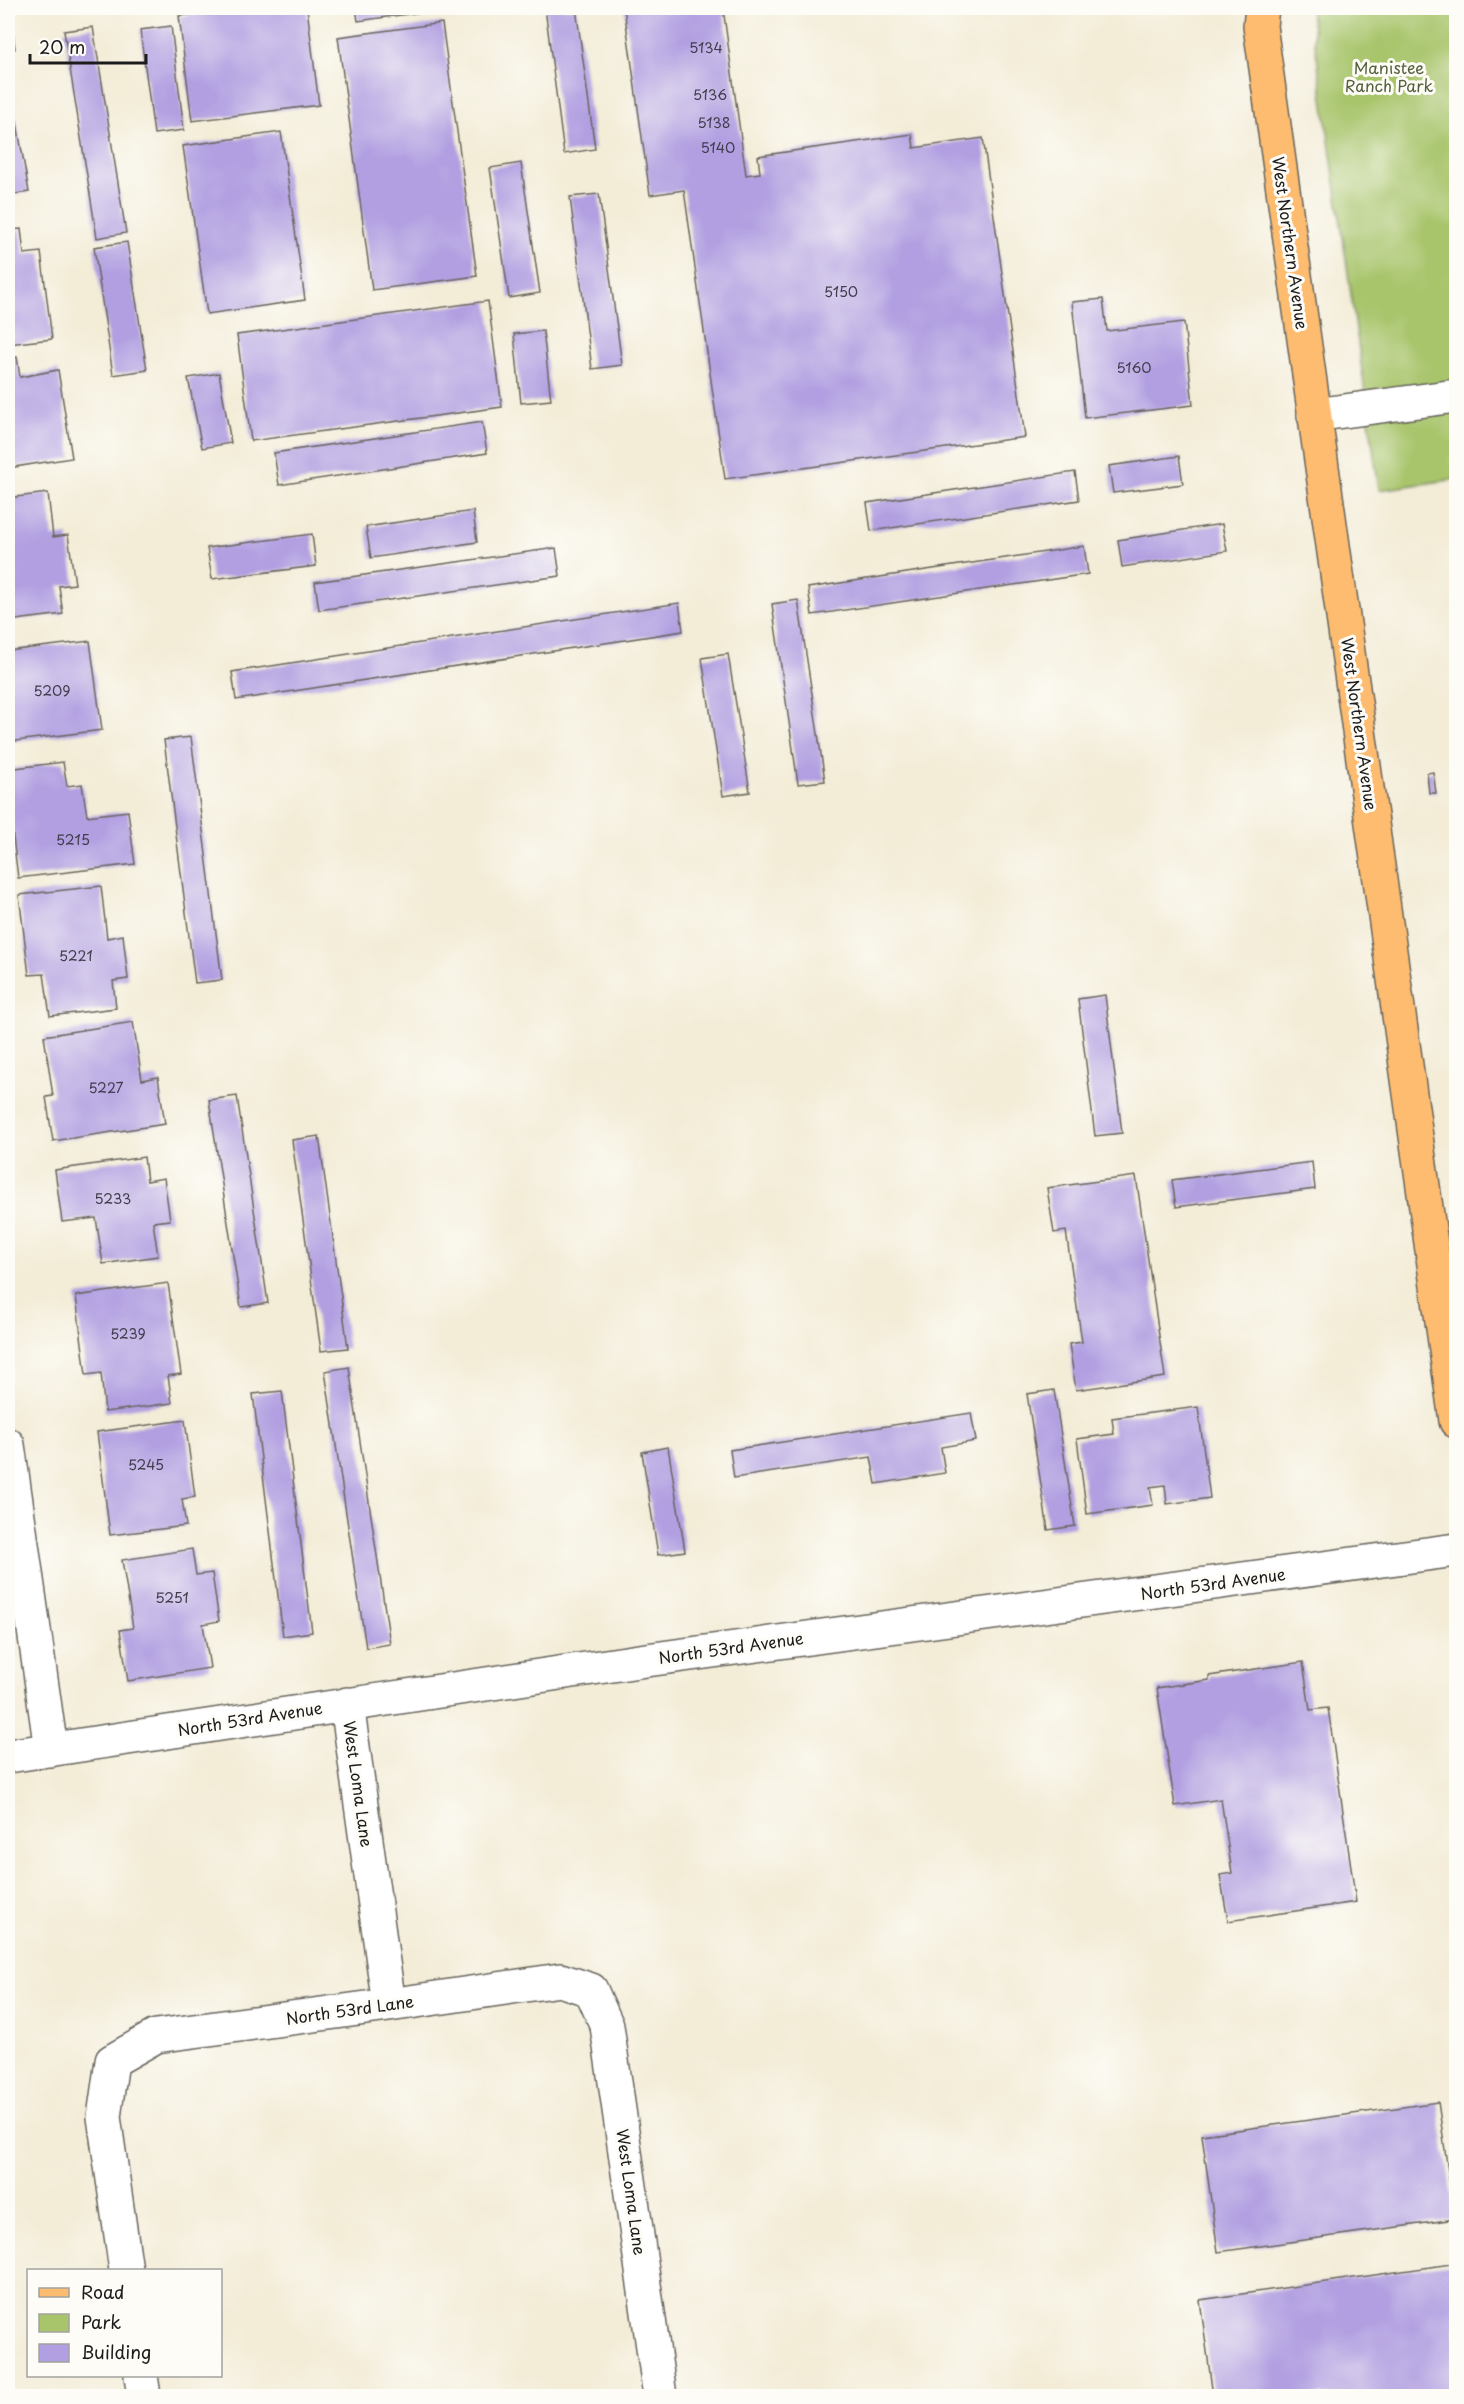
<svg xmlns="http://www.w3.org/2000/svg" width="1464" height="2404" viewBox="0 0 1464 2404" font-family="'Playpen Sans',sans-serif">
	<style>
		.green { fill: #a8c56c; stroke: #627044; stroke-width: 1.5 }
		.building { fill: #b19fe1 }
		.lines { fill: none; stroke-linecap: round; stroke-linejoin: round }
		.minor-casing { stroke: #67655d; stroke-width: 36 }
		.major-casing { stroke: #67655d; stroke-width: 36 }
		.minor { stroke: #fff; stroke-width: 33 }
		.major { stroke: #fdbc70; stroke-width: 33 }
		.labels { text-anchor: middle; stroke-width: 6; stroke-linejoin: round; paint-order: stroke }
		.number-label { font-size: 14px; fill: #413d4d }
		.park-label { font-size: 16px; fill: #54603c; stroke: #fdfcf7 }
		.street-label { font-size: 16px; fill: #1c1c1c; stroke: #fdfcf7 }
	</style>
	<rect width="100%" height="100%" fill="#fdfcf7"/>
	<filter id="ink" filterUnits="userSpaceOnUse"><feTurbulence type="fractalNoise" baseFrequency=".0167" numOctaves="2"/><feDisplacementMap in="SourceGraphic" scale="12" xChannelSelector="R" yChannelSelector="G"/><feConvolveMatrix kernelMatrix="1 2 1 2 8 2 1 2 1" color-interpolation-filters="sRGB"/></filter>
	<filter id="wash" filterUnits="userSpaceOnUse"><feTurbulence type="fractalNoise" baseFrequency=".008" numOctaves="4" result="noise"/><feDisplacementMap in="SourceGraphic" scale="24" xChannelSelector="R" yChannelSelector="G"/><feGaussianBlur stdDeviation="1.35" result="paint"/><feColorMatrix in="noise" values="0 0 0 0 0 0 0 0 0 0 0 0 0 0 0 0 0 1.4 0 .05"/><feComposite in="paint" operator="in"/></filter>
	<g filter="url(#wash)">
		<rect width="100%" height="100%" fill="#f3ecd7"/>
		<!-- green -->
		<path class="green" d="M1310,8H1456V479L1379,490Z"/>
		<g id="blocks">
			<!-- building -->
			<path class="building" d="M10,8L15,49H8V9Z
				M247,8H307L319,105L192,121L179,16Z
				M356,8H421L422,12L358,21Z
				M545,8H576L595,149L564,154Z
				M624,8H723L746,175L760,173L758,156L912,134L914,148L983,138L1025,437L725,479L684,190L650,195Z
				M442,23L477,276L372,290L338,37Z
				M171,26L184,130L154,134L140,30Z
				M93,27L126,233L97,238L64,31Z
				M14,106L29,192L8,195V107Z
				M281,132L305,300L207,314L183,146Z
				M521,163L540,293L509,298L490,168Z
				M599,194L622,365L592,369L570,197Z
				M21,229L24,254L41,252L52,339L8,344V230Z
				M127,242L147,370L113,375L94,247Z
				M1103,299L1107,331L1184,322L1193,405L1085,418L1072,302Z
				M488,301L502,407L251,441L237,335Z
				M543,331L551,400L521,403L514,334Z
				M17,357L20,377L58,370L72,458L8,468V358Z
				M219,373L231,443L202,448L188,378Z
				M482,422L487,453L279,485L274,453Z
				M1179,456L1183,484L1113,493L1109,466Z
				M1075,472L1079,500L871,531L867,503Z
				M48,493L53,537L68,535L75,584L59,586L63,614L8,621V498Z
				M473,511L477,542L371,558L366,527Z
				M1222,524L1227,551L1122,567L1118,540Z
				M312,534L316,566L212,579L207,548Z
				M1084,546L1088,574L812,615L808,588Z
				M556,548L560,576L319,610L315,582Z
				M798,600L825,781L798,784L772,604Z
				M679,603L683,631L236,700L232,672Z
				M90,641L102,730L8,742V651Z
				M728,654L750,792L723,796L702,658Z
				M191,737L222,980L195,983L164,740Z
				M63,762L67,786L82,784L87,816L128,811L135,864L18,878L8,796V769Z
				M1433,772L1436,793H1429L1427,773Z
				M101,886L107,938L123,935L128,979L113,981L116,1008L50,1016L44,974L29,975L19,895Z
				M1105,995L1122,1133L1095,1136L1078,999Z
				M133,1022L142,1080L158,1077L165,1124L53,1141L46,1097L53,1096L44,1036Z
				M237,1096L268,1303L241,1307L209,1100Z
				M319,1136L348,1348L321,1351L292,1140Z
				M144,1157L147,1181L164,1178L170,1220L153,1222L158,1256L103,1264L96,1218L62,1222L55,1170Z
				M1312,1162L1315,1189L1176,1207L1172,1180Z
				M1136,1176L1165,1377L1076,1390L1069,1344L1082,1342L1066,1231L1054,1233L1047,1188Z
				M168,1283L181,1374L168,1376L172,1403L105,1412L101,1373L86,1375L76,1296Z
				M349,1367L390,1644L366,1648L325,1371Z
				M1054,1390L1075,1526L1048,1530L1027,1394Z
				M282,1391L312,1632L283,1636L253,1394Z
				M1198,1407L1210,1498L1167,1504L1165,1485L1150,1487L1153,1505L1087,1514L1077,1439L1114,1434L1112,1418Z
				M971,1413L976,1441L941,1447L945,1473L876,1484L871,1457L734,1478L730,1450Z
				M185,1420L195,1497L182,1499L186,1526L110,1535L97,1432Z
				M668,1447L685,1551L658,1555L642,1452Z
				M192,1549L196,1575L212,1573L219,1621L203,1624L210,1668L128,1681L120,1630L133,1628L122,1560Z
				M1303,1662L1310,1710L1328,1708L1356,1902L1228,1921L1220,1875L1232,1873L1221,1799L1175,1806L1157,1688L1209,1680V1676Z
				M1438,2102L1455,2219L1218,2252L1202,2135Z
				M1451,2264L1456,2300V2396H1213L1200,2300Z"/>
		</g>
	</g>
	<g filter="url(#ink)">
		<use href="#blocks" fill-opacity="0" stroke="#67655d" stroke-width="1.5"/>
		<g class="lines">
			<!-- minor casing -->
			<g class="minor-casing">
				<path id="minor" d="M1314,415L1456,396
					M8,1445L51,1750
					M347,1704L389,2005
					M8,1756L639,1661L1456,1550
					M126,2270L104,2117L112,2061L156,2036L389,2005L560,1980L591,1990L607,2026L660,2396
					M141,2376L144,2396"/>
			</g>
			<!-- major casing -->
			<g class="major-casing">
				<path id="major" d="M1262,8L1260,26L1456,1421"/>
			</g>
			<!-- minor -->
			<use href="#minor" class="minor"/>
			<!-- major -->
			<use href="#major" class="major"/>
		</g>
	</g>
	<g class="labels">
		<!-- number labels -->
		<g class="number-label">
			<text x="706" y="53">5134</text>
			<text x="710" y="100">5136</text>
			<text x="714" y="128">5138</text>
			<text x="718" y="153">5140</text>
			<text x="841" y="297">5150</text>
			<text x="1134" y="373">5160</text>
			<text x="52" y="696">5209</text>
			<text x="73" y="845">5215</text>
			<text x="76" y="961">5221</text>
			<text x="106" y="1093">5227</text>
			<text x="113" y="1204">5233</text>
			<text x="128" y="1339">5239</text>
			<text x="146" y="1470">5245</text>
			<text x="172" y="1603">5251</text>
		</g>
		<!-- park labels -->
		<g class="park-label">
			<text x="1389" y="74">Manistee<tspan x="1389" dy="18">Ranch Park</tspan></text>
		</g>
		<!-- street labels -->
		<g class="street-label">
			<text transform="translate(1290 243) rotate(82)" y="6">West Northern Avenue</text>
			<text transform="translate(1359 724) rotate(82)" y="6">West Northern Avenue</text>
			<text transform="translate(1213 1584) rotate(-8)" y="6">North 53rd Avenue</text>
			<text transform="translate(731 1648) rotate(-8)" y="6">North 53rd Avenue</text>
			<text transform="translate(250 1719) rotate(-9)" y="6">North 53rd Avenue</text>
			<text transform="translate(358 1784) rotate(82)" y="6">West Loma Lane</text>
			<text transform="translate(350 2010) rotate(-8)" y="6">North 53rd Lane</text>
			<text transform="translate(631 2192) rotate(82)" y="6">West Loma Lane</text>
		</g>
	</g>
	<!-- margin -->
	<rect width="1464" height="2404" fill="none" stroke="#fdfcf7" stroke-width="30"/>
	<!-- legend -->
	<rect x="27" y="2269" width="195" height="108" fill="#fdfcf7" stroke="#a3a29f" stroke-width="1.5"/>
	<rect x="39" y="2288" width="30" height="9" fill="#fdbc70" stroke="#a3a29f" stroke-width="1.5"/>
	<text x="81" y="2299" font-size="18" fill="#1c1c1c">Road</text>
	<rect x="39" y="2314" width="30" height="18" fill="#a8c56c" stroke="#a3a29f" stroke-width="1.5"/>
	<text x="81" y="2329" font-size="18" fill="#1c1c1c">Park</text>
	<rect x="39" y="2344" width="30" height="18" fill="#b19fe1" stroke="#a3a29f" stroke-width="1.5"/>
	<text x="81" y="2359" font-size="18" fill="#1c1c1c">Building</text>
	<!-- scale -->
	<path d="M30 54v9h116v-9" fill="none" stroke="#1c1c1c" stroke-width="3"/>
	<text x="39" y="54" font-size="18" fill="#1c1c1c" stroke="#fdfcf7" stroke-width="4.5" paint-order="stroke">20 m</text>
</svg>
